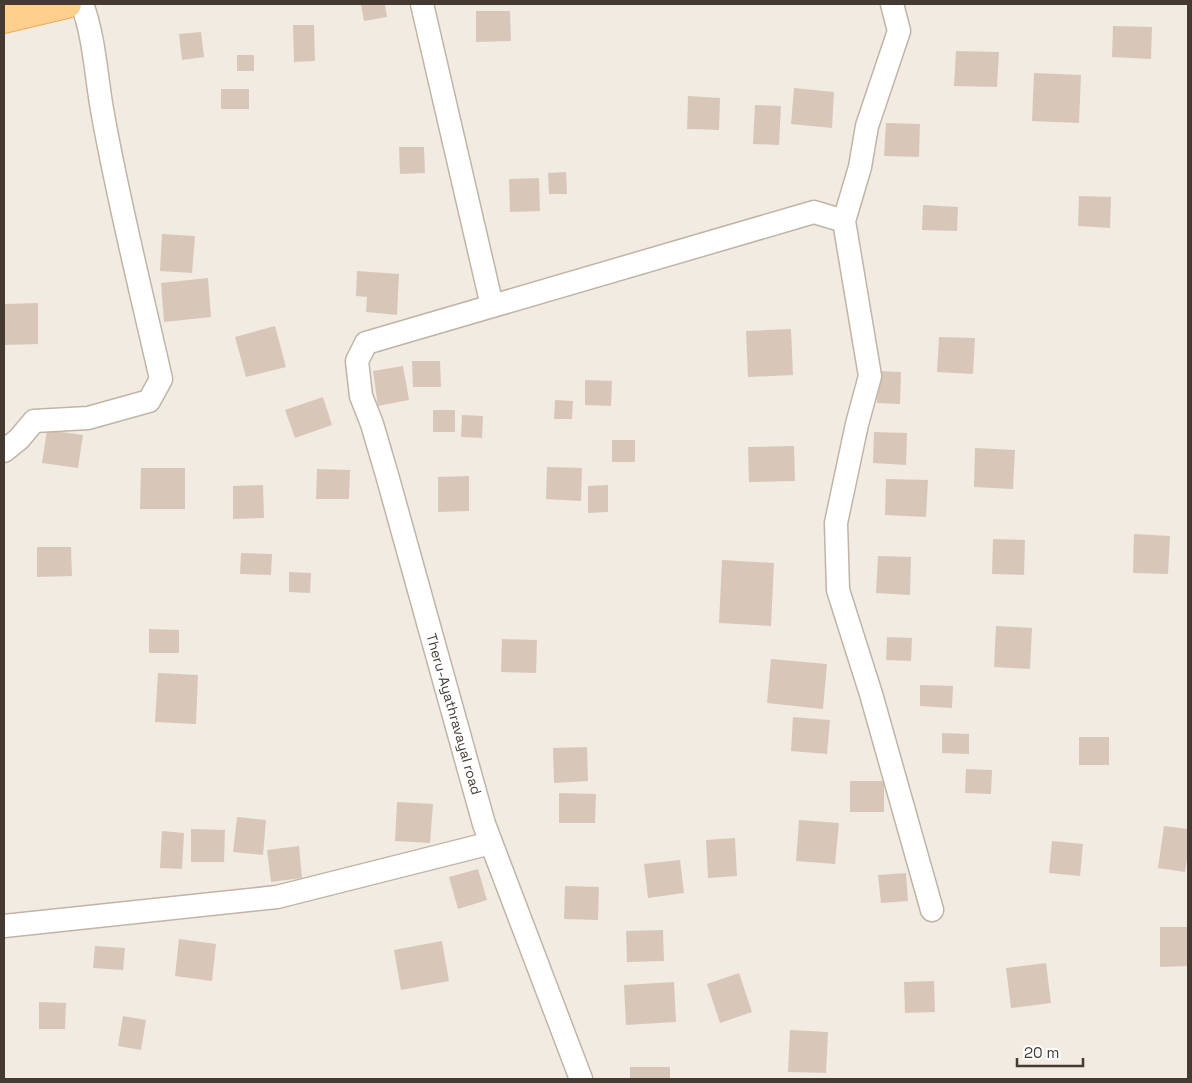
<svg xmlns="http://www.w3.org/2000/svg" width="1192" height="1083" viewBox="0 0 1192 1083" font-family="'Space Grotesk',sans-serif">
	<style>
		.building { fill: #d8c7b8 }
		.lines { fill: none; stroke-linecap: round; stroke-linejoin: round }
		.minor-casing { stroke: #c1b4a6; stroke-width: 25 }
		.major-casing { stroke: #edab54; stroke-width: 30 }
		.minor { stroke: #fff; stroke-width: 22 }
		.major { stroke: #ffd08d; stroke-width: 28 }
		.labels { text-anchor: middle; stroke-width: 4.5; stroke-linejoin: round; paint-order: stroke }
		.street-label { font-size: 14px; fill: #443a31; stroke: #fff }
	</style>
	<rect width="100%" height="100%" fill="#f2ebe1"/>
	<!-- building -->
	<path class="building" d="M361,4H385L387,17L364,21Z
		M476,11H510L511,41L476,42Z
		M293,25H314L315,61L294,62Z
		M1113,26L1152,27L1151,59L1112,57Z
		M201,32L204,57L182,60L179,34Z
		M956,51L999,52L997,87L954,86Z
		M237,55H254V71H237Z
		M1034,73L1081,75L1079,123L1032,121Z
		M794,88L834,92L832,128L791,124Z
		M221,89H249V109H221Z
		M688,96L720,98L719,130L687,129Z
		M755,105L781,106L779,145L753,144Z
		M886,123L920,124L919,157L884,156Z
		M399,147H424L425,173L400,174Z
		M566,172L567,194H549L548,173Z
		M539,178L540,211L510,212L509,179Z
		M1079,196L1111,197L1110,228L1078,226Z
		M923,205L958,207L957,231L922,230Z
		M162,234L195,236L192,273L160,271Z
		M357,271L399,274L397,315L366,312L367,297L356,296Z
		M208,278L211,317L164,322L161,283Z
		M38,303V344L4,345V304Z
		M275,326L286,367L246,377L235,337Z
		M791,329L793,375L748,377L746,331Z
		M939,337L975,338L973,374L937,372Z
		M412,361H440L441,387H413Z
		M403,366L409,400L378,406L373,371Z
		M879,371L901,372L900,404L877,403Z
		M585,380L612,381L611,406L585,405Z
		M323,397L332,425L295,438L285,410Z
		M555,400L573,401L572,419H554Z
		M433,410H455V432H433Z
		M462,415L483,416L482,438L461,437Z
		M47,430L83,435L78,468L42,463Z
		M874,432L907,433L906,465L873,463Z
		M612,440H635V462H612Z
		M794,446L795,481L749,482L748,447Z
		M975,448L1015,450L1013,489L974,487Z
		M547,467L582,468L581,501L546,499Z
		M141,468H185V509H140Z
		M317,469L350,470L349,499H316Z
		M469,476V511L438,512V477Z
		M886,479L928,480L926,517L885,515Z
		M263,485L264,518L233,519V486Z
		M608,485V512L588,513V486Z
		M1134,534L1170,536L1168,574L1133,573Z
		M993,539L1025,540L1024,575L992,574Z
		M37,547H71L72,576L37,577Z
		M241,553L272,554L271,575L240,574Z
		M878,556L911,557L910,595L876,593Z
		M722,560L774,563L771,626L719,623Z
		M289,572L311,573L310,593L289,592Z
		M996,626L1032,628L1030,669L994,667Z
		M149,629L179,630V653H149Z
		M887,637L912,638L911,661L886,660Z
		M502,639L537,640L536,673L501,672Z
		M771,659L827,664L823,709L767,703Z
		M158,673L198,675L196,724L155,722Z
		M920,685L953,686L952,708L920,706Z
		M793,717L830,720L827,754L791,751Z
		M942,733L969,734V754L942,753Z
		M1079,737H1109V765H1079Z
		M587,747L588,781L554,783L553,748Z
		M966,769L992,770L991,794L965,793Z
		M850,781H884V812H850Z
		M559,793L596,794L595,823H559Z
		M397,802L433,804L430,843L395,841Z
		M237,817L266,820L263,855L233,852Z
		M799,820L839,823L835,864L796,861Z
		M1164,826L1188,829V851L1185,872L1158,868Z
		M191,829L225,830L224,862H191Z
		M162,831L184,833L182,869L160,868Z
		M735,838L737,876L708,878L706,840Z
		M1052,841L1083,844L1080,876L1049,873Z
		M299,846L302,878L271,882L267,850Z
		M680,860L684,893L648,898L644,864Z
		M478,869L487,900L458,909L449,877Z
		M906,873L908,901L881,903L878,875Z
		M565,886L599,887L598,920L564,919Z
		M1160,927H1188V966L1160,967Z
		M663,930L664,961L627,962L626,931Z
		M179,939L216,944L212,981L175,976Z
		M442,941L449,981L401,990L394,950Z
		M95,946L125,948L123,970L93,968Z
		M1046,963L1051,1003L1011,1008L1006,968Z
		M739,973L752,1012L720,1023L707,984Z
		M934,981L935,1012L905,1013L904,982Z
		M674,982L676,1022L626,1025L624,985Z
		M39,1002L66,1003L65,1029H39Z
		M123,1016L146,1020L141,1050L118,1046Z
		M790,1030L828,1032L826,1073L788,1072Z
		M630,1067H670V1079H630Z"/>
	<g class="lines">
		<!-- minor casing -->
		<g class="minor-casing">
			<path id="minor" d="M422,4L492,306
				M844,221L860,167L867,126L899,31L892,4
				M4,451L19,439L34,421L88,418L149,401L161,379C141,291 119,204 103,115C96,78 95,39 82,4
				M4,926L277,897L491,843
				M581,1079L484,824L387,475L372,424L361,396L357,361L366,343L814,212L844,221L870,376L857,424L836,523L838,590L871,694L932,910"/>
		</g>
		<!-- major casing -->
		<g class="major-casing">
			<path id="major" d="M4,19L67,4"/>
		</g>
		<!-- minor -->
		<use href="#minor" class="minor"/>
		<!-- major -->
		<use href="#major" class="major"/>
	</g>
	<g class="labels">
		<!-- street labels -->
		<g class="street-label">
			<text transform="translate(454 714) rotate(74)" y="5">Theru-Ayathravayal road</text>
		</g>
	</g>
	<!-- border -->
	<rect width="1192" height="1083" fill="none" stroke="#443a31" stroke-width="10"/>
	<!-- scale -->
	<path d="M1017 1058v8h66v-8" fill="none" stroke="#443a31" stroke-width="2.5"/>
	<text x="1024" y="1058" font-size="15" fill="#443a31" stroke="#ffffff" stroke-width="4" paint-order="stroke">20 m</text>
</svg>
